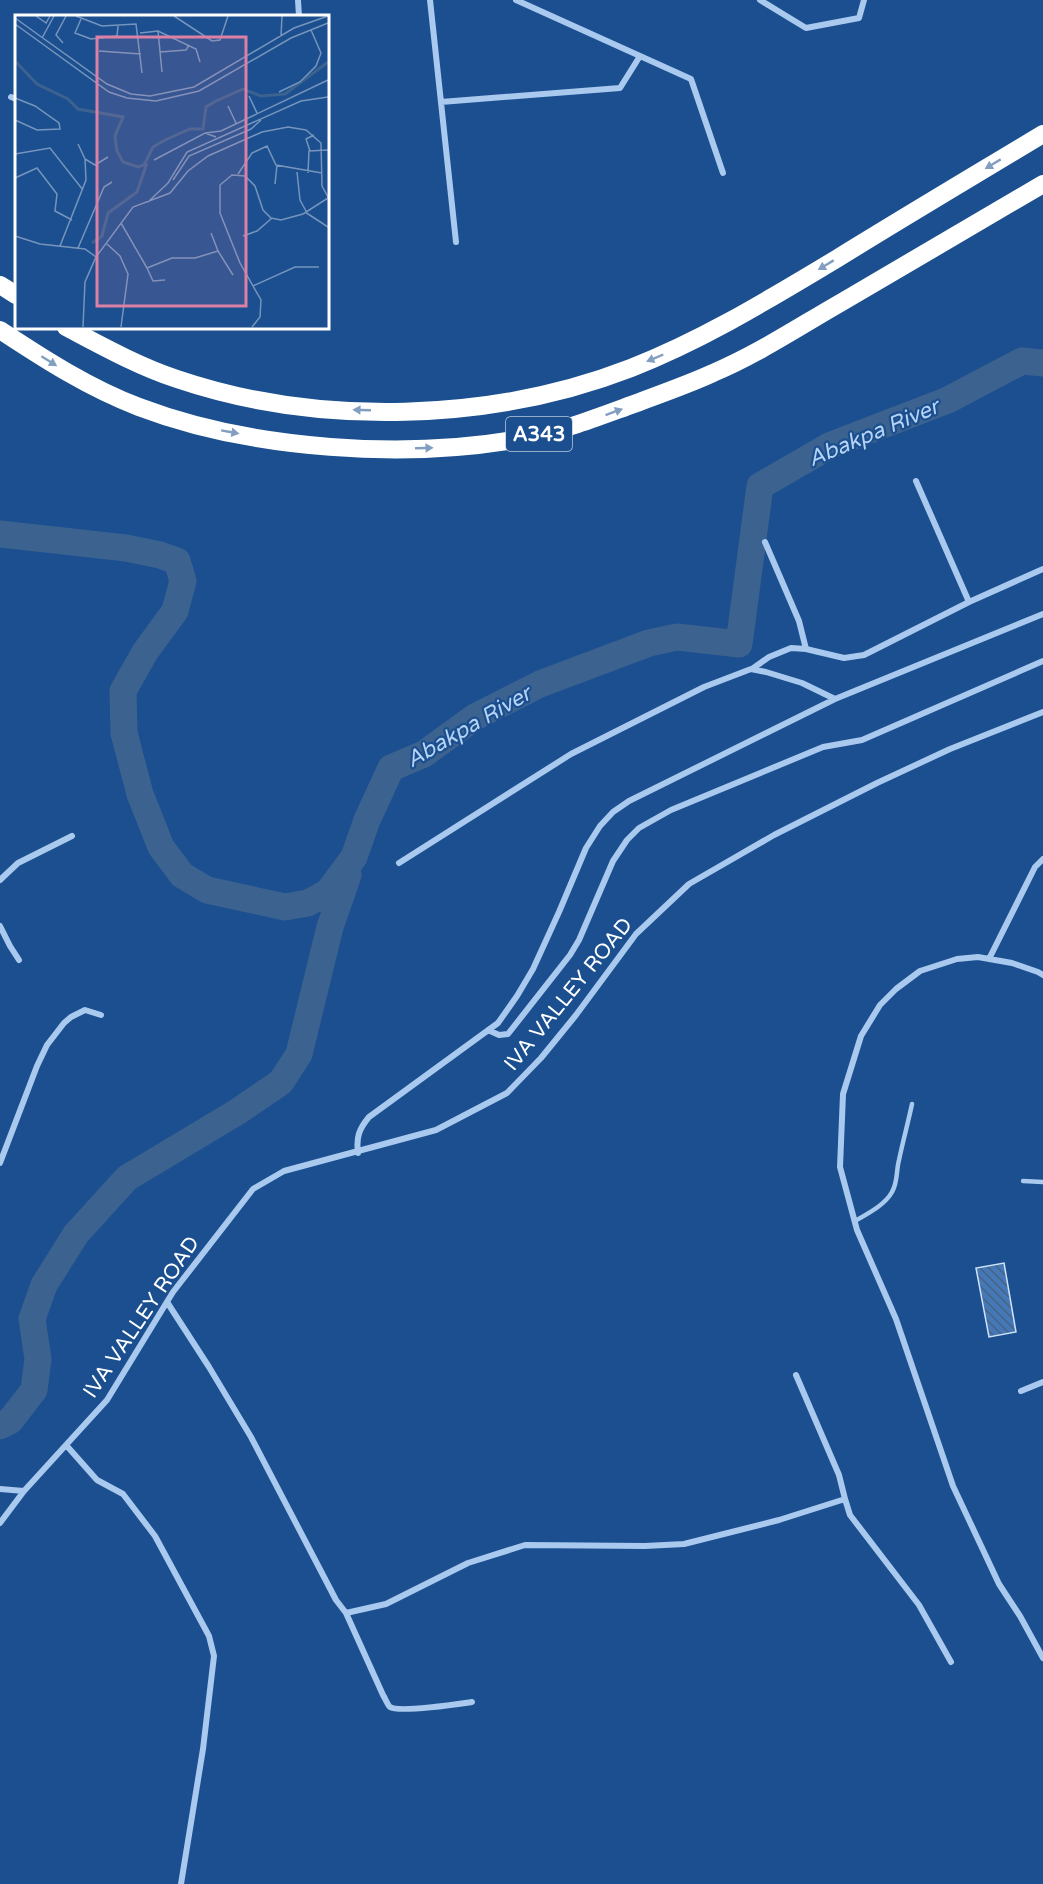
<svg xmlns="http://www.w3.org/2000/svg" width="1043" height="1884" viewBox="0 0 1043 1884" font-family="'Varela Round',sans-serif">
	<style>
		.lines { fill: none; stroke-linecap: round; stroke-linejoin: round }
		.river { stroke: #3c6290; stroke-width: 27 }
		.building { fill: url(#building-back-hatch); stroke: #cfe3fa; stroke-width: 1.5 }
		.lane { stroke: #a9c9ee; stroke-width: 4.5 }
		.street { stroke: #a9c9ee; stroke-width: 6 }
		.highway { stroke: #fff; stroke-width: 18 }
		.oneway { fill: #829ec1 }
		.labels { text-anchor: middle; stroke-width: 4.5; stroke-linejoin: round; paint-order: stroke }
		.shield { fill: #1b4f8f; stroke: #bbcadd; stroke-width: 1.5 }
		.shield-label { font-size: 20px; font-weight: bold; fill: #fff }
		.street-label { font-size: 21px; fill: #fff; stroke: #1b4f8f }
		.water-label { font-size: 22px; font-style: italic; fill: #b5d3f5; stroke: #1b4f8f }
		.inset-river { fill: none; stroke: #3c6290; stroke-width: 3 }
		.inset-road { fill: none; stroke: #7695bc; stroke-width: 1.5 }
		.view { fill: #dd80a5; fill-opacity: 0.15; stroke: #dd80a5; stroke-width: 3 }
		.inset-edge { fill: none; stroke: #fff; stroke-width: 3 }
	</style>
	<defs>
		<pattern id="building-back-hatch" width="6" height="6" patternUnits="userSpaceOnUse" patternTransform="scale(1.5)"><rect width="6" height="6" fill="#4478b7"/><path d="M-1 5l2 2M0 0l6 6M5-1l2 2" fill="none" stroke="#486282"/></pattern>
	</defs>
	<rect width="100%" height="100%" fill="#1b4f8f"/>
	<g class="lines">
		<!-- river -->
		<path class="river" d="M0,534L126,548L160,555L177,561L183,581L175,611L145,652L123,691L124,733L140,794L161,847L182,875L207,890L285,907L308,903L328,892L354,857L367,820L391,768L424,754L475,717L540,684L649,643L677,637L739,644L760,486L831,445L948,400L1022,361L1043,363
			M0,1426L10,1421L34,1390L38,1359L32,1319L44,1285L76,1234L127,1178L237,1112L281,1082L299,1054L330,927L348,875"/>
	</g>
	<!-- building -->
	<path class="building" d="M1004,1263L1016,1332L989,1337L976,1268Z"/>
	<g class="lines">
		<!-- lane -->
		<path class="lane" d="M1023,1181L1043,1182
			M855,1221C867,1214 885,1205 892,1192C898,1182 896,1171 899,1160C903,1141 908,1123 912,1104"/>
		<!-- street -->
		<path class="street" d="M298,0L299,16
			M430,0L456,242
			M516,0L691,79L723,173
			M760,0L806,28L859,18L864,0
			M11,97L16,99
			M441,102L620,88L640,56
			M916,481L969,602
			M765,542L799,621L806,649
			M752,669L769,657L791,648L806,649L844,658L864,655L969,602L1043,569
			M399,863L571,754L704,687L751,669L766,672L802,683L835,699
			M0,880L18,863L72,836
			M0,926L10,946L19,960
			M989,959L1035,867L1043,859
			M1043,975L1038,972L1012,963L978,957L957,959L920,971L896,989L880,1005L861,1036L843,1094L840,1167L857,1230L896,1319L953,1486L999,1584L1020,1616L1043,1658
			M488,1030L499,1035L508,1034L570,955L579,940L613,861L627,840L639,828L671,810L823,747L862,740L1043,661
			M358,1153C356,1137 359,1129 369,1117L498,1023L517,996L533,969L559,912L586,848L600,826L613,812L629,801L835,699L1043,614
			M0,1163L37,1066L47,1045L64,1023L71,1017L85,1010L101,1015
			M167,1302L209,1367L251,1437L336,1600L346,1613L386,1604L468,1563L525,1545L645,1546L684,1544L779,1520L845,1499L839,1475L796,1375
			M1021,1391L1043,1382
			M66,1445L97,1480L123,1494L155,1536L209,1636L214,1656L203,1749L181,1884
			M0,1489L24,1491
			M845,1499L850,1515L919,1605L951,1662
			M0,1523L24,1491L107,1400L173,1292L253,1189L284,1171L436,1130L507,1093L541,1058L576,1015L636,934L689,884L774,835L877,783L950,749L1043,712
			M346,1613L383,1695C385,1698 387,1704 390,1707C399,1713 458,1704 472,1702"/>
		<!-- highway -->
		<path class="highway" d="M0,285L16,295
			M66,327C102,346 138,366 177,379C319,427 492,422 631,368C705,339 771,298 838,258C906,216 975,175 1043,134
			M0,330C44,359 89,388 139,407C252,450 407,460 525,438C563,431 598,417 634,404C660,394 687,385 713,373C758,354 800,326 842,302C909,262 976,223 1043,184"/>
	</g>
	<!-- one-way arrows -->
	<defs><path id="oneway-solid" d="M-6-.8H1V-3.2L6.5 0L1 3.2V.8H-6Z" transform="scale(1.5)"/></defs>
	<g class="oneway">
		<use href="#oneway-solid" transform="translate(993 164) rotate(149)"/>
		<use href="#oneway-solid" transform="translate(826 265) rotate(149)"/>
		<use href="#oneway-solid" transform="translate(655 358) rotate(157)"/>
		<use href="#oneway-solid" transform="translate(49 361) rotate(32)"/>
		<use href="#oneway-solid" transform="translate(362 410) rotate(-178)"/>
		<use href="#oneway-solid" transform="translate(614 412) rotate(-20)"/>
		<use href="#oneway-solid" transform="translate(230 432) rotate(10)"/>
		<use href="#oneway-solid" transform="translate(424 448) rotate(-2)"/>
	</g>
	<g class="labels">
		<!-- shield labels -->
		<rect class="shield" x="506" y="417" width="66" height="34" rx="4.5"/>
		<g class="shield-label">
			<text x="539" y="441">A343</text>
		</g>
		<!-- street labels -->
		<g class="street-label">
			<text transform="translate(568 994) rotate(-51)" y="7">IVA VALLEY ROAD</text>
			<text transform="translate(141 1317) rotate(-56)" y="7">IVA VALLEY ROAD</text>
		</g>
		<!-- water labels -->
		<g class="water-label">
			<text transform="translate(873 432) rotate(-23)" y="8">Abakpa River</text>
			<text transform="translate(468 726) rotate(-30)" y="8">Abakpa River</text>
		</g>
	</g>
	<!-- overview -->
	<g transform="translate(15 15)">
		<rect width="314" height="314" fill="#1b4f8f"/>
		<path class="inset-river" d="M0,46L22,69L53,84L63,94L108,102L100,121L102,136L108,147L123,152L129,150L138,132L150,125L175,114H188L191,92L201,86L228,74L246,81L270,79L313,47M77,228L87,221L93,198L122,177L132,148"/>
		<path class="inset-road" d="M21,1L31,8L35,1M61,1L87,11L121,9L127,58M159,1L197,26L205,25L213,1M0,3L92,69L116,79L135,81L179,72L279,13L313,1M66,4L60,18L76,24L102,21L103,11M0,9L94,77L112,83L141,86L184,76L276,23L313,8M125,18L143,16M266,21L267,1M27,23L39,1M48,28L41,20L51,1M84,36L126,39M145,37L171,35L174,30M147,57L143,16L181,34L185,47M264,77L285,67L301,51L306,38L296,15M234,81L242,98M0,83L20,91L44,108L45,114L22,115L0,105M213,91L221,108M190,118L206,116L313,65M295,136L291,124L299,120M0,139L35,133L68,175M70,144L80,150L93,142M139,145L190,118L201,122M282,157L285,185L291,196M293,158L294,136L313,135M223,159L237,138L252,131L261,150L307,158M0,163L22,153L42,179L40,196L57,205M158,165L174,141L236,114L246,105M260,169L262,150M133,187L153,168L172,137L286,86L313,82M290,197L313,212M106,208L132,253L157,243H180L203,236L196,218M0,221L25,229L70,234L81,242M228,221L242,216L257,203M92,229L105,241L113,259L106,312M45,231L71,165L70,144L63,129M63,233L89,172L97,167M203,236L218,260M132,253L138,266L150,265M238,271L280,252H304M68,312L70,267L81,242L118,192L155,178L173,156L193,141L247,117L273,112L291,115L306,128L307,171L313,182M237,312L245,302L246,285L225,248L205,198V170L217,160L230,161L240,171L248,195L256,203L266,205L288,199L313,183"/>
		<path class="view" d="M82,22H231V291H82Z"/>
		<rect width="314" height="314" class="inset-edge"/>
	</g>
</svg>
